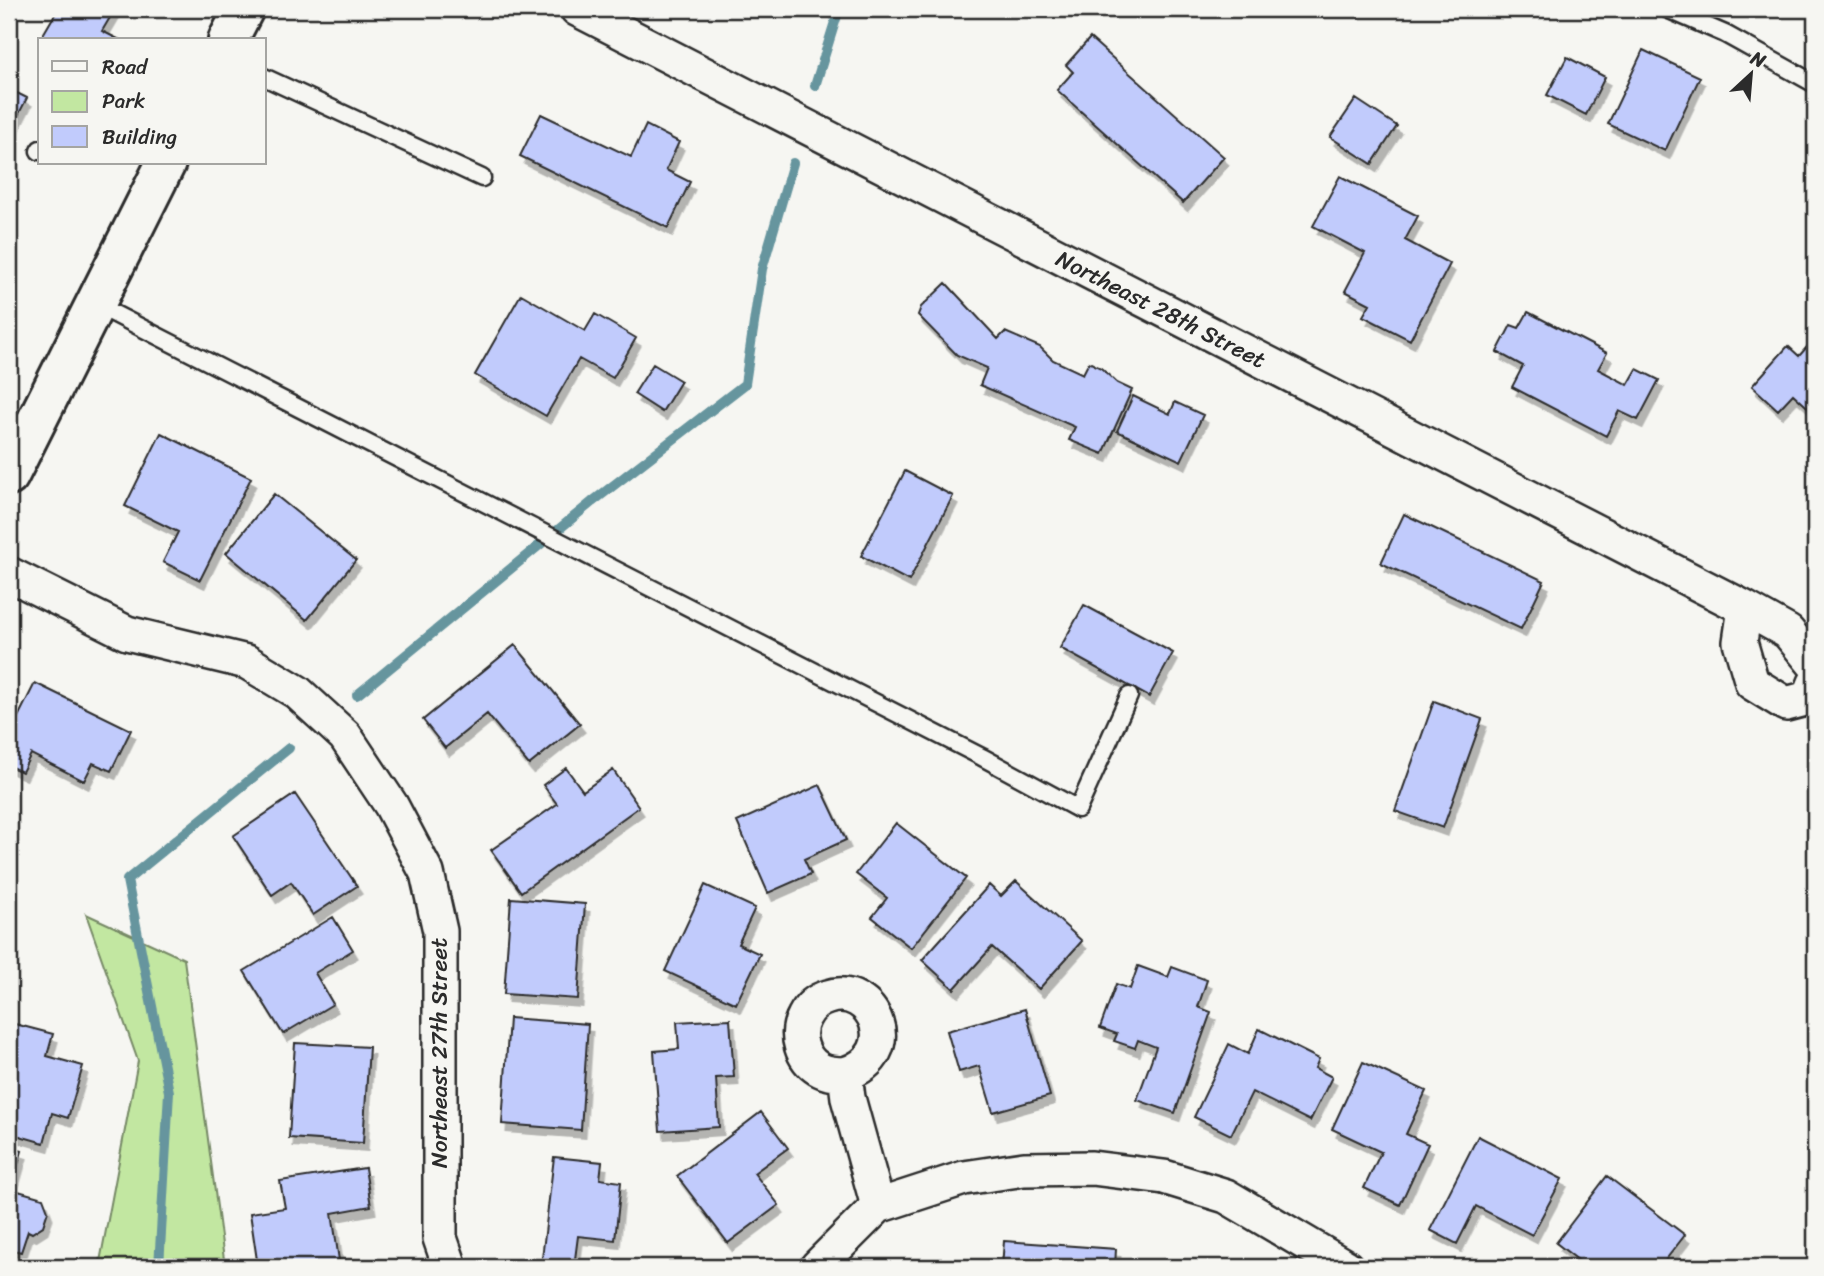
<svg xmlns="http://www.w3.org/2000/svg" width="1824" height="1276" viewBox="0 0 1824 1276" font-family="Sriracha,sans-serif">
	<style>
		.green { fill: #c2e7a1; stroke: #768966; stroke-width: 2 }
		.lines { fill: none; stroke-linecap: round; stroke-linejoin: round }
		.stream { stroke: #66959e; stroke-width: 10 }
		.building { fill: #c1cbfc; stroke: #2b2b2b; stroke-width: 2; filter: url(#shadow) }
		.service-casing { stroke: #2b2b2b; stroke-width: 21 }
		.minor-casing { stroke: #2b2b2b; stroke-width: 38 }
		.tertiary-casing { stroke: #2b2b2b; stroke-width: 44 }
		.service { stroke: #f6f6f2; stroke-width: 16 }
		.minor { stroke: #f6f6f2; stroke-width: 33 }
		.tertiary { stroke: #f6f6f2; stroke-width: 38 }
		.labels { text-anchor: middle; stroke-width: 7; stroke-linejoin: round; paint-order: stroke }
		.street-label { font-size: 23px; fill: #2b2b2b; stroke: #f6f6f2 }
	</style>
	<defs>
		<filter id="shadow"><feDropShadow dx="4.5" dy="8" stdDeviation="0" flood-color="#0004"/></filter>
	</defs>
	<rect width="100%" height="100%" fill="#f6f6f2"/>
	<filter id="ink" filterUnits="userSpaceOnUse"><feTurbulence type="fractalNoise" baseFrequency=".0143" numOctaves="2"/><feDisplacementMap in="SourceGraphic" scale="14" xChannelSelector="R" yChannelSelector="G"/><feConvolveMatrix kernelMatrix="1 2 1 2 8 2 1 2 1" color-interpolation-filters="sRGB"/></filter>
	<g filter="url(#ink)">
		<!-- green -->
		<path class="green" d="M86,914L184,959L225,1267H99L138,1061Z"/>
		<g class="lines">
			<!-- stream -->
			<path class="stream" d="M815,86L839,9
				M357,695L592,502L745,384L762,269L793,163
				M159,1267L169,1092L127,880L289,748"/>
		</g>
		<!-- building -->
		<path class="building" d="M58,9H115L102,31L120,40H45L41,38Z
			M1090,38L1224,157L1183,203L1057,90L1073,72L1066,65Z
			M1643,50L1700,77L1665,151L1608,124Z
			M1567,57L1605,77L1586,115L1547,95Z
			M9,89L27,98L9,133Z
			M1356,99L1397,126L1372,164L1330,137Z
			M541,114L631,157L646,125L679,142L666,170L690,182L668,228L520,156Z
			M1340,176L1418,216L1405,240L1450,264L1410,340L1363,316L1370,304L1345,291L1365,253L1313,226Z
			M946,283L998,339L1005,332L1040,347L1053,360L1083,374L1089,362L1101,368L1117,383L1132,390L1103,454L1069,440L1075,427L980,385L987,368L957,355L918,315L921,307Z
			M521,294L585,331L595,314L636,338L613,378L579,359L546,416L475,375Z
			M1528,312L1607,353L1598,369L1628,385L1637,369L1659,380L1638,420L1619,411L1606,436L1512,387L1523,366L1497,352L1511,325L1519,328Z
			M1815,338V414L1793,394L1778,410L1752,386L1788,346L1799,356Z
			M653,364L681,381L662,412L634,394Z
			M1133,396L1170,414L1175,402L1203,415L1181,461L1117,431Z
			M161,433L251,478L200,580L163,562L178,532L125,506Z
			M905,471L953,496L909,581L861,556Z
			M274,494L356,560L307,620L226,553Z
			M1404,514L1544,581L1521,629L1381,563Z
			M1084,605L1173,653L1149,697L1060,648Z
			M515,645L580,724L529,765L487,714L445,748L423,720Z
			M35,683L131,730L111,771L93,763L84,781L31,754L22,772L9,766V735Z
			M1434,701L1482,719L1443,828L1395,811Z
			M566,768L583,791L613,770L639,807L521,892L491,850L557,804L543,785Z
			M820,785L846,840L804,859L811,874L768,893L737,822Z
			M295,794L357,886L313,915L291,882L272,895L233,836Z
			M896,823L966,878L911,948L872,917L887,898L856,874Z
			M1016,881L1082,941L1039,989L992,947L954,989L922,960L989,885L1001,896Z
			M705,885L755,908L738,944L760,954L736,1004L665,971Z
			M511,898L585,904L578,999L504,994Z
			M333,917L353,950L315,973L333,1004L283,1034L244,971Z
			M1138,966L1168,977L1172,967L1207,980L1198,1007L1211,1012L1175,1113L1137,1100L1156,1047L1138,1040L1135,1048L1114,1041L1117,1034L1100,1028L1116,984L1130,989Z
			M1025,1009L1050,1096L993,1112L979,1066L959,1072L947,1031Z
			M509,1018L588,1024L581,1130L502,1124Z
			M730,1019L734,1077L716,1078L719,1127L660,1131L654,1051L679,1049L677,1022Z
			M15,1024L53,1034L47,1056L83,1066L68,1118L52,1113L44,1143L9,1133V1037L12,1038Z
			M1259,1029L1319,1059L1315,1068L1332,1077L1310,1121L1252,1092L1231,1135L1194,1117L1229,1044L1248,1054Z
			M295,1043L369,1047L363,1143L289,1138Z
			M1363,1062L1426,1091L1406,1134L1428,1144L1400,1205L1364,1188L1381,1152L1332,1129Z
			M761,1112L788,1148L754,1173L779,1205L728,1243L677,1176Z
			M1478,1136L1562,1179L1532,1235L1476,1206L1457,1244L1430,1230Z
			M9,1147L22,1151L11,1189L43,1198L48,1211L43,1226L32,1233L28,1231L21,1252L9,1249Z
			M554,1157L602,1162L600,1179L621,1182L615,1240L578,1236L574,1267H541Z
			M365,1168L371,1206L332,1213L340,1267H258L250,1213L285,1208L280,1181Z
			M1607,1176L1685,1235L1660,1267H1587L1556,1243Z
			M1004,1241L1116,1249L1115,1267H1002Z
			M942,1265H979V1267H942Z"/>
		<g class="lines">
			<!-- service casing -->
			<g class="service-casing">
				<path id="service" d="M1667,9L1725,34L1815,84
					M264,77L482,178
					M39,151L40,149
					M95,304L982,757L1078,809L1129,696"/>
			</g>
			<!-- minor casing -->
			<g class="minor-casing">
				<path id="minor" d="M577,9L1745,608L1788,632L1815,665
					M9,574L127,633L247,662L297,692L345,736L391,805L427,873L440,931V1238L450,1267
					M1745,608L1740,642L1752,683L1786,704L1809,698L1815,683
					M845,1074C836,1074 827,1074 819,1069C802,1059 794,1035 804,1017C809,1007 817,1000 828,997C873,982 906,1054 845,1074L848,1098L878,1206
					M817,1267L878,1206L964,1178L1024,1169L1092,1168L1164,1177L1226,1196L1346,1267"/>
			</g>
			<!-- tertiary casing -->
			<g class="tertiary-casing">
				<path id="tertiary" d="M228,40L244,9
					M9,476L166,163"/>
			</g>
			<!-- service -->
			<use href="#service" class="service"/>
			<!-- minor -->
			<use href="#minor" class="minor"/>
			<!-- tertiary -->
			<use href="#tertiary" class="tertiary"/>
		</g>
	</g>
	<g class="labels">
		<!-- street labels -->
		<g class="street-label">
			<text transform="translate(1161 309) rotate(27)" y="8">Northeast 28th Street</text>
			<text transform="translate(439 1053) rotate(-90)" y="8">Northeast 27th Street</text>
		</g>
	</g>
	<!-- margin -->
	<rect width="1824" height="1276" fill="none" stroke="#f6f6f2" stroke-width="35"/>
	<rect x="18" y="18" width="1789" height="1241" fill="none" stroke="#2b2b2b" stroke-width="2.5" filter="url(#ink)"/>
	<!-- legend -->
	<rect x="38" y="38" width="228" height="126" fill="#f6f6f2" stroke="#a5a5a2" stroke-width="2"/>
	<rect x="52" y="61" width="35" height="10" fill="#f6f6f2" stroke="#a5a5a2" stroke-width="2"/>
	<text x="102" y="74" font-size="21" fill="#2b2b2b">Road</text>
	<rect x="52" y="91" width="35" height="21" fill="#c2e7a1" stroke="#a5a5a2" stroke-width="2"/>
	<text x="102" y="108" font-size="21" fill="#2b2b2b">Park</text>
	<rect x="52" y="126" width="35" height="21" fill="#c1cbfc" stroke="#a5a5a2" stroke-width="2"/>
	<text x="102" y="144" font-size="21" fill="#2b2b2b">Building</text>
	<!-- north arrow -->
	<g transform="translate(1751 74) rotate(26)" stroke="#f6f6f2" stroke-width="5" paint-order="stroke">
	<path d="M0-5L12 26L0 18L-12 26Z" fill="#2b2b2b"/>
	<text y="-10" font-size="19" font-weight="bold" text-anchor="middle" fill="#2b2b2b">N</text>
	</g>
</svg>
